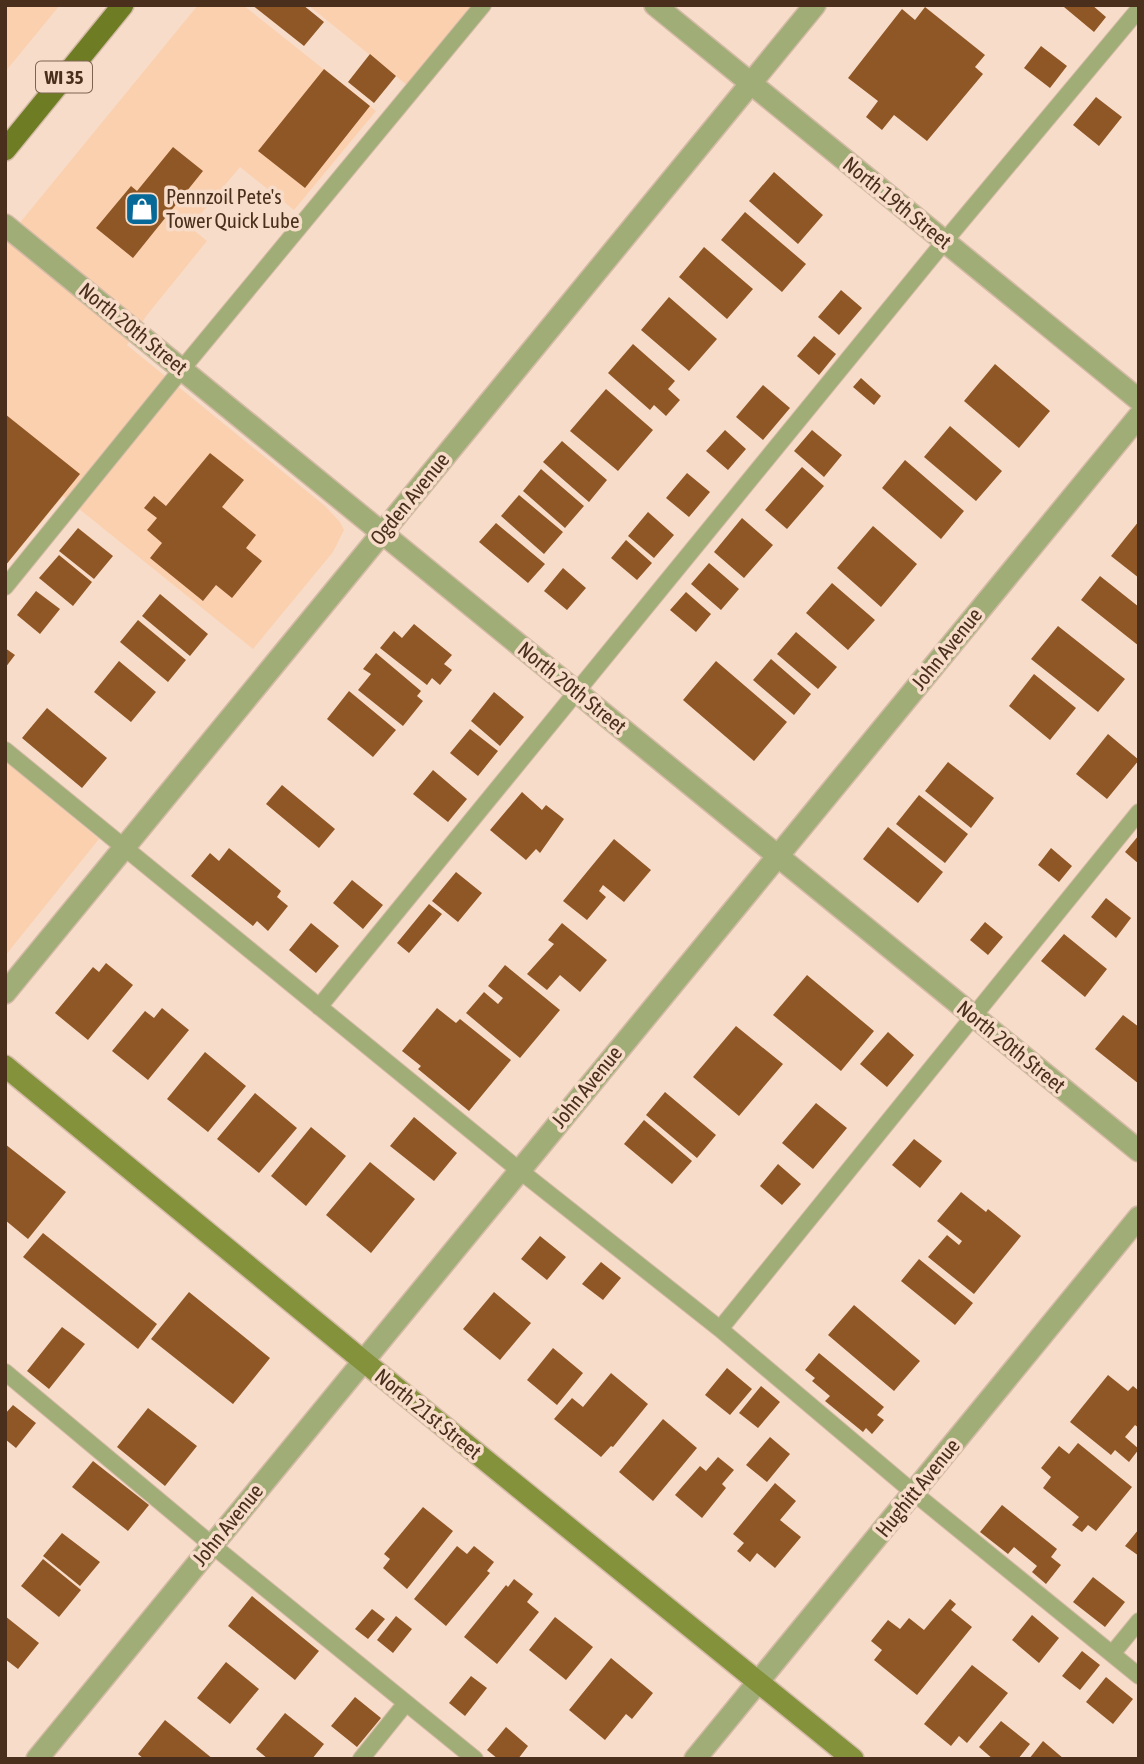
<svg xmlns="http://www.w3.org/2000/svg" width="1144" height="1764" viewBox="0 0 1144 1764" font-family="'Asap Condensed',sans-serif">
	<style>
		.built { fill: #fbd0af }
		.building { fill: #905726 }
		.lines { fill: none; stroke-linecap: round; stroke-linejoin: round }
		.lane-casing { stroke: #d4baa6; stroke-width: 18 }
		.street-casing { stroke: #d4baa6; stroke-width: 24 }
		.secondary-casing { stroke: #d4baa6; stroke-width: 24 }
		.primary-casing { stroke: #d4baa6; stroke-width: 24 }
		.lane { stroke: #a1ad77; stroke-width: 16 }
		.street { stroke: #a1ad77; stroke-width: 21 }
		.secondary { stroke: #83923b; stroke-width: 21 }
		.primary { stroke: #6e7d23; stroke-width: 21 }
		.labels { text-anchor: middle; stroke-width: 7; stroke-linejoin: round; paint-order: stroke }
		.shield { fill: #f7dcc9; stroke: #7e6450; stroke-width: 2 }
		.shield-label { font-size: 19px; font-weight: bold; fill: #4a301c }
		.poi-label { font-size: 21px; fill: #4a301c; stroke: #f7dcc9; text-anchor: start }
		.street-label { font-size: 21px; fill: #4a301c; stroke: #f7dcc9 }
	</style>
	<rect width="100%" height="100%" fill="#f7dcc9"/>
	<!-- built -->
	<path class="built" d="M5,5H60L5,72Z
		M198,5H243L376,111L294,210L240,167L190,227L207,241L147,315L127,345L325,506L340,522L344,530L333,552L253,649L63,496L5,566V241Z
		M308,5H472L407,85Z
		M5,761L99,839L5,956Z"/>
	<!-- building -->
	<path class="building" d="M252,5H303L324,22L304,46Z
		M1066,5H1092L1106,17L1094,32L1064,7Z
		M925,7L985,55L975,67L983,74L927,141L894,115L882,130L866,117L878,101L848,78L902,9L915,20Z
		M1041,46L1067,66L1050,88L1024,68Z
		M370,54L396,76L374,103L348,82Z
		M324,69L370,106L305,188L258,151Z
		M1096,97L1122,117L1099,146L1073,125Z
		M173,147L203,171L133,258L96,228L131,186L137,191Z
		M774,172L823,215L798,244L749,201Z
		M745,212L806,264L782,292L721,240Z
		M704,247L753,289L727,319L679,277Z
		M841,290L862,308L839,335L818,317Z
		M669,297L717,339L689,371L641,330Z
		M814,336L836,354L819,375L797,356Z
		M633,344L675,381L668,389L680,400L666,416L654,405L650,410L608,373Z
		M995,364L1050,411L1019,448L964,401Z
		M861,378L881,396L874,405L853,387Z
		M763,385L790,408L763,440L736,417Z
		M606,389L653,430L618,471L570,431Z
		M5,414L80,474L5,566Z
		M950,426L1002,471L976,501L924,457Z
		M725,430L746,449L728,470L706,451Z
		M812,430L842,455L824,477L794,451Z
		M562,441L607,480L589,502L543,462Z
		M210,453L244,480L222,507L256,535L246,548L262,561L232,598L216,585L203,601L150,558L162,543L147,530L157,518L144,508L154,496L166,506Z
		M905,460L964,511L941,539L882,488Z
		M802,467L824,486L787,529L765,510Z
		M541,469L584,506L565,528L523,491Z
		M687,473L710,492L689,517L666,498Z
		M519,495L563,532L544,554L501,516Z
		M648,512L674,535L654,558L628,536Z
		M742,518L773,545L744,578L714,552Z
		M1139,521V578L1111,556Z
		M496,523L545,564L528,583L479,542Z
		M873,526L917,564L881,607L837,568Z
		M78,528L113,556L94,579L59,551Z
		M626,540L652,563L637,580L611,558Z
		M59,555L92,582L73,606L39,578Z
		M709,563L739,589L721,610L691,584Z
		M563,568L586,588L567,610L544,591Z
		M1100,576L1139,607V646L1081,600Z
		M832,583L875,620L848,650L806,613Z
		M36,591L60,609L40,634L17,615Z
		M686,592L711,614L696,632L670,610Z
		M160,594L208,634L190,656L142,616Z
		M138,620L186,660L168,682L120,642Z
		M414,624L452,655L444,664L452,670L440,685L432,678L427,685L380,648L394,631L402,638Z
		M1058,626L1125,679L1098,712L1031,659Z
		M796,632L837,667L818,689L777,654Z
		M5,648L15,655L5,668Z
		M376,653L421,691L417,696L423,701L403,726L358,690L371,674L363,669Z
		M771,659L811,694L794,715L753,680Z
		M119,661L156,692L131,722L94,692Z
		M716,661L787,722L754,761L683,700Z
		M1034,674L1076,708L1050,740L1009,706Z
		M349,691L396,730L373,757L327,719Z
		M494,692L524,717L500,746L471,721Z
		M47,708L107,758L82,788L22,738Z
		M470,729L498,751L478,776L450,753Z
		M1108,734L1139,760L1107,799L1076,774Z
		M948,762L994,798L971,828L925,791Z
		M433,770L467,799L448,822L413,794Z
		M282,785L335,829L319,848L266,804Z
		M522,792L542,810L546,805L564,819L540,853L536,849L526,860L490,830Z
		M919,795L968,834L945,863L896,824Z
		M888,827L943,872L918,903L863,859Z
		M1139,835V864L1125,852Z
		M614,839L651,870L624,902L603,885L599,891L606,897L587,920L563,901Z
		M229,848L281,891L277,897L288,906L268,931L257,921L253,926L191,876L210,853L219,861Z
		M1051,848L1072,866L1059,882L1038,865Z
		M456,872L482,893L458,922L432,901Z
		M352,880L383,905L363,929L333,903Z
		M1106,898L1131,918L1116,938L1091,917Z
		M429,904L442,914L409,953L397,943Z
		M985,922L1003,937L988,955L970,940Z
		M311,923L339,946L316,973L289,950Z
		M562,923L607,960L580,992L560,975L547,990L527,974L554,944L548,940Z
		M1064,934L1107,969L1085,997L1041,961Z
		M106,963L133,985L88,1040L55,1013L93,967L99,972Z
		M505,965L560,1010L520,1058L466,1013L484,992L498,1004L503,998L488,986Z
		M807,975L874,1031L841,1071L773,1015Z
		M162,1008L189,1030L148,1080L112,1051L145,1011L154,1018Z
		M437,1008L456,1023L460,1019L511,1060L469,1111L418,1069L421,1066L402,1051Z
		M1123,1015L1139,1027V1084L1095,1049Z
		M736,1026L783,1064L739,1116L693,1077Z
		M888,1032L914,1055L887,1087L860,1064Z
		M205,1052L246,1086L208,1132L167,1099Z
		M665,1092L716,1135L697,1158L646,1115Z
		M255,1093L297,1128L259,1173L217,1139Z
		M816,1103L847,1128L813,1169L782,1143Z
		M414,1117L457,1153L434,1181L390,1146Z
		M644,1120L692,1161L672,1184L624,1144Z
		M311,1127L346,1156L306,1206L271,1176Z
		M914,1139L942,1161L920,1188L892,1165Z
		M5,1144L66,1192L28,1239L5,1220Z
		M370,1162L415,1199L371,1253L326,1215Z
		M778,1164L801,1184L782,1205L760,1186Z
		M961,1192L986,1212L988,1209L1021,1236L974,1294L928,1257L947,1235L959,1245L962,1241L937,1221Z
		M43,1233L157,1324L138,1349L23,1257Z
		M540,1236L566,1257L547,1280L521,1259Z
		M919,1259L973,1303L955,1325L901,1281Z
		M601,1262L621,1278L603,1300L582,1284Z
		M189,1292L270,1358L233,1404L151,1339Z
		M494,1292L531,1323L500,1360L463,1329Z
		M854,1305L920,1361L894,1391L828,1335Z
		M62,1327L85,1344L49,1389L27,1371Z
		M553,1348L583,1373L557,1405L527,1380Z
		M819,1353L884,1407L877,1415L884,1420L872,1434L866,1428L863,1432L825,1401L830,1396L812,1381L815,1378L805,1370Z
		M727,1368L752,1389L730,1415L705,1395Z
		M611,1373L648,1404L613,1447L611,1446L601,1457L554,1419L572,1398L583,1407Z
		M1108,1375L1128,1391L1133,1386L1139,1391V1428L1135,1425L1125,1437L1139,1449L1129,1462L1115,1450L1111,1455L1070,1422Z
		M761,1386L780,1402L758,1428L739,1413Z
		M13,1405L36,1423L16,1448L5,1439V1414Z
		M148,1408L197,1446L165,1486L117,1447Z
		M663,1419L697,1448L653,1501L619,1472Z
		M770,1437L790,1454L767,1482L746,1465Z
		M1078,1443L1132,1487L1096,1531L1088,1525L1082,1532L1072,1525L1079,1517L1043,1488L1051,1477L1041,1468L1059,1446L1069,1454Z
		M718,1457L734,1470L722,1484L726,1488L702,1518L675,1495L700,1466L706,1471Z
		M93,1461L149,1505L128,1531L72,1487Z
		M775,1483L796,1501L780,1520L801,1537L775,1568L757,1553L750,1562L737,1551L744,1543L733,1534Z
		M1002,1505L1057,1549L1051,1557L1061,1565L1046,1584L1032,1572L1037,1566L1014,1547L1008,1554L980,1532Z
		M423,1507L453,1531L407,1589L383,1568L390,1559L384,1554Z
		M1139,1529V1556L1125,1546Z
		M62,1533L100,1562L80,1586L43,1556Z
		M457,1546L467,1554L474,1546L494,1562L487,1571L490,1573L446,1626L414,1599Z
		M43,1559L81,1590L59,1617L21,1586Z
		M1093,1577L1125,1602L1105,1627L1073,1602Z
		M514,1579L533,1594L527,1602L539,1612L497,1664L464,1637L506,1585L508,1587Z
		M252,1596L319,1651L295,1680L228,1626Z
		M950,1599L956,1604L951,1610L972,1627L917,1695L874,1660L882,1650L871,1641L888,1620L900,1629L909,1618L924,1630Z
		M372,1609L385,1619L368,1639L355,1629Z
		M1032,1615L1059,1638L1039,1663L1012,1640Z
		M5,1616L39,1643L18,1669L5,1659Z
		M396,1616L412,1629L393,1653L377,1640Z
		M555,1617L593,1647L566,1680L529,1650Z
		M1082,1651L1100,1665L1080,1690L1062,1676Z
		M611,1658L653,1693L632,1719L626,1714L605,1740L569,1710Z
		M226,1662L259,1689L230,1724L197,1698Z
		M972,1665L1008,1693L967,1743L959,1736L951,1746L924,1724Z
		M471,1676L487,1688L465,1716L449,1703Z
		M1106,1677L1133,1699L1113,1724L1086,1702Z
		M355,1697L381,1718L357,1747L331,1726Z
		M285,1713L324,1744L312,1759H268L256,1749Z
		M165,1720L213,1759H144L138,1754Z
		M1001,1721L1030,1744L1018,1759H993L979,1747Z
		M506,1727L528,1746L518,1759H498L487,1750Z
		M1043,1741L1064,1759H1029Z"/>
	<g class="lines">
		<!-- lane casing -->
		<g class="lane-casing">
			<path id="lane" d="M5,587L182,369L483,5
				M5,750L519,1170L720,1329L914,1493L1139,1676
				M319,1007L944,242L1139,9
				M720,1329L1139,812
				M5,1372L212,1545L475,1759
				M1112,1654L1139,1621
				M361,1759L406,1703"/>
		</g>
		<!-- street casing -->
		<g class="street-casing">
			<path id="street" d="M655,5L1139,400
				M5,225L1139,1151
				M5,993L815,5
				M37,1759L1139,416
				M695,1759L1139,1217"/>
		</g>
		<!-- secondary casing -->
		<g class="secondary-casing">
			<path id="secondary" d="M5,1066L362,1360L853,1759"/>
		</g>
		<!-- primary casing -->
		<g class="primary-casing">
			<path id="primary" d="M5,150L123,5"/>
		</g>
		<!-- lane -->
		<use href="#lane" class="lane"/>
		<!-- street -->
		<use href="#street" class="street"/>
		<!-- secondary -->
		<use href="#secondary" class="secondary"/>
		<!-- primary -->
		<use href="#primary" class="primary"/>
	</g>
	<!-- icons -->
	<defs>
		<g id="shop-square" transform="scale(1.75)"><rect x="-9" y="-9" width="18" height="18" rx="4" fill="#076997" stroke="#f7dcc9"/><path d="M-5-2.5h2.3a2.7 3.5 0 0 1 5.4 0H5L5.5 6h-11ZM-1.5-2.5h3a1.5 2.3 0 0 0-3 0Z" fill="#fff"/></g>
	</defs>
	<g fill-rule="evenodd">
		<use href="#shop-square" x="142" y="209"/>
	</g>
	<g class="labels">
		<!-- shield labels -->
		<rect class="shield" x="36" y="61.5" width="56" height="31" rx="5"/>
		<g class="shield-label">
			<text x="64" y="84">WI 35</text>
		</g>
		<!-- poi labels -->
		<g class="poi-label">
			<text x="166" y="204">Pennzoil Pete's<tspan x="166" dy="24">Tower Quick Lube</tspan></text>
		</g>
		<!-- street labels -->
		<g class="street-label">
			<text transform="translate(897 203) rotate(39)" y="7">North 19th Street</text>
			<text transform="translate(133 329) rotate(39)" y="7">North 20th Street</text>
			<text transform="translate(410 499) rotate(-51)" y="7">Ogden Avenue</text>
			<text transform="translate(947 649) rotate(-51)" y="7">John Avenue</text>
			<text transform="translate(572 688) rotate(39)" y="7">North 20th Street</text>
			<text transform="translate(1011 1047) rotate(39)" y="7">North 20th Street</text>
			<text transform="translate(587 1087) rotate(-51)" y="7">John Avenue</text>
			<text transform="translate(428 1414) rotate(39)" y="7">North 21st Street</text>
			<text transform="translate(918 1488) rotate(-51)" y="7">Hughitt Avenue</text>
			<text transform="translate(228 1525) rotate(-51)" y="7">John Avenue</text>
		</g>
	</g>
	<!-- border -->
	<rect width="1144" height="1764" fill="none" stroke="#4a301c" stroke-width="14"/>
</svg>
